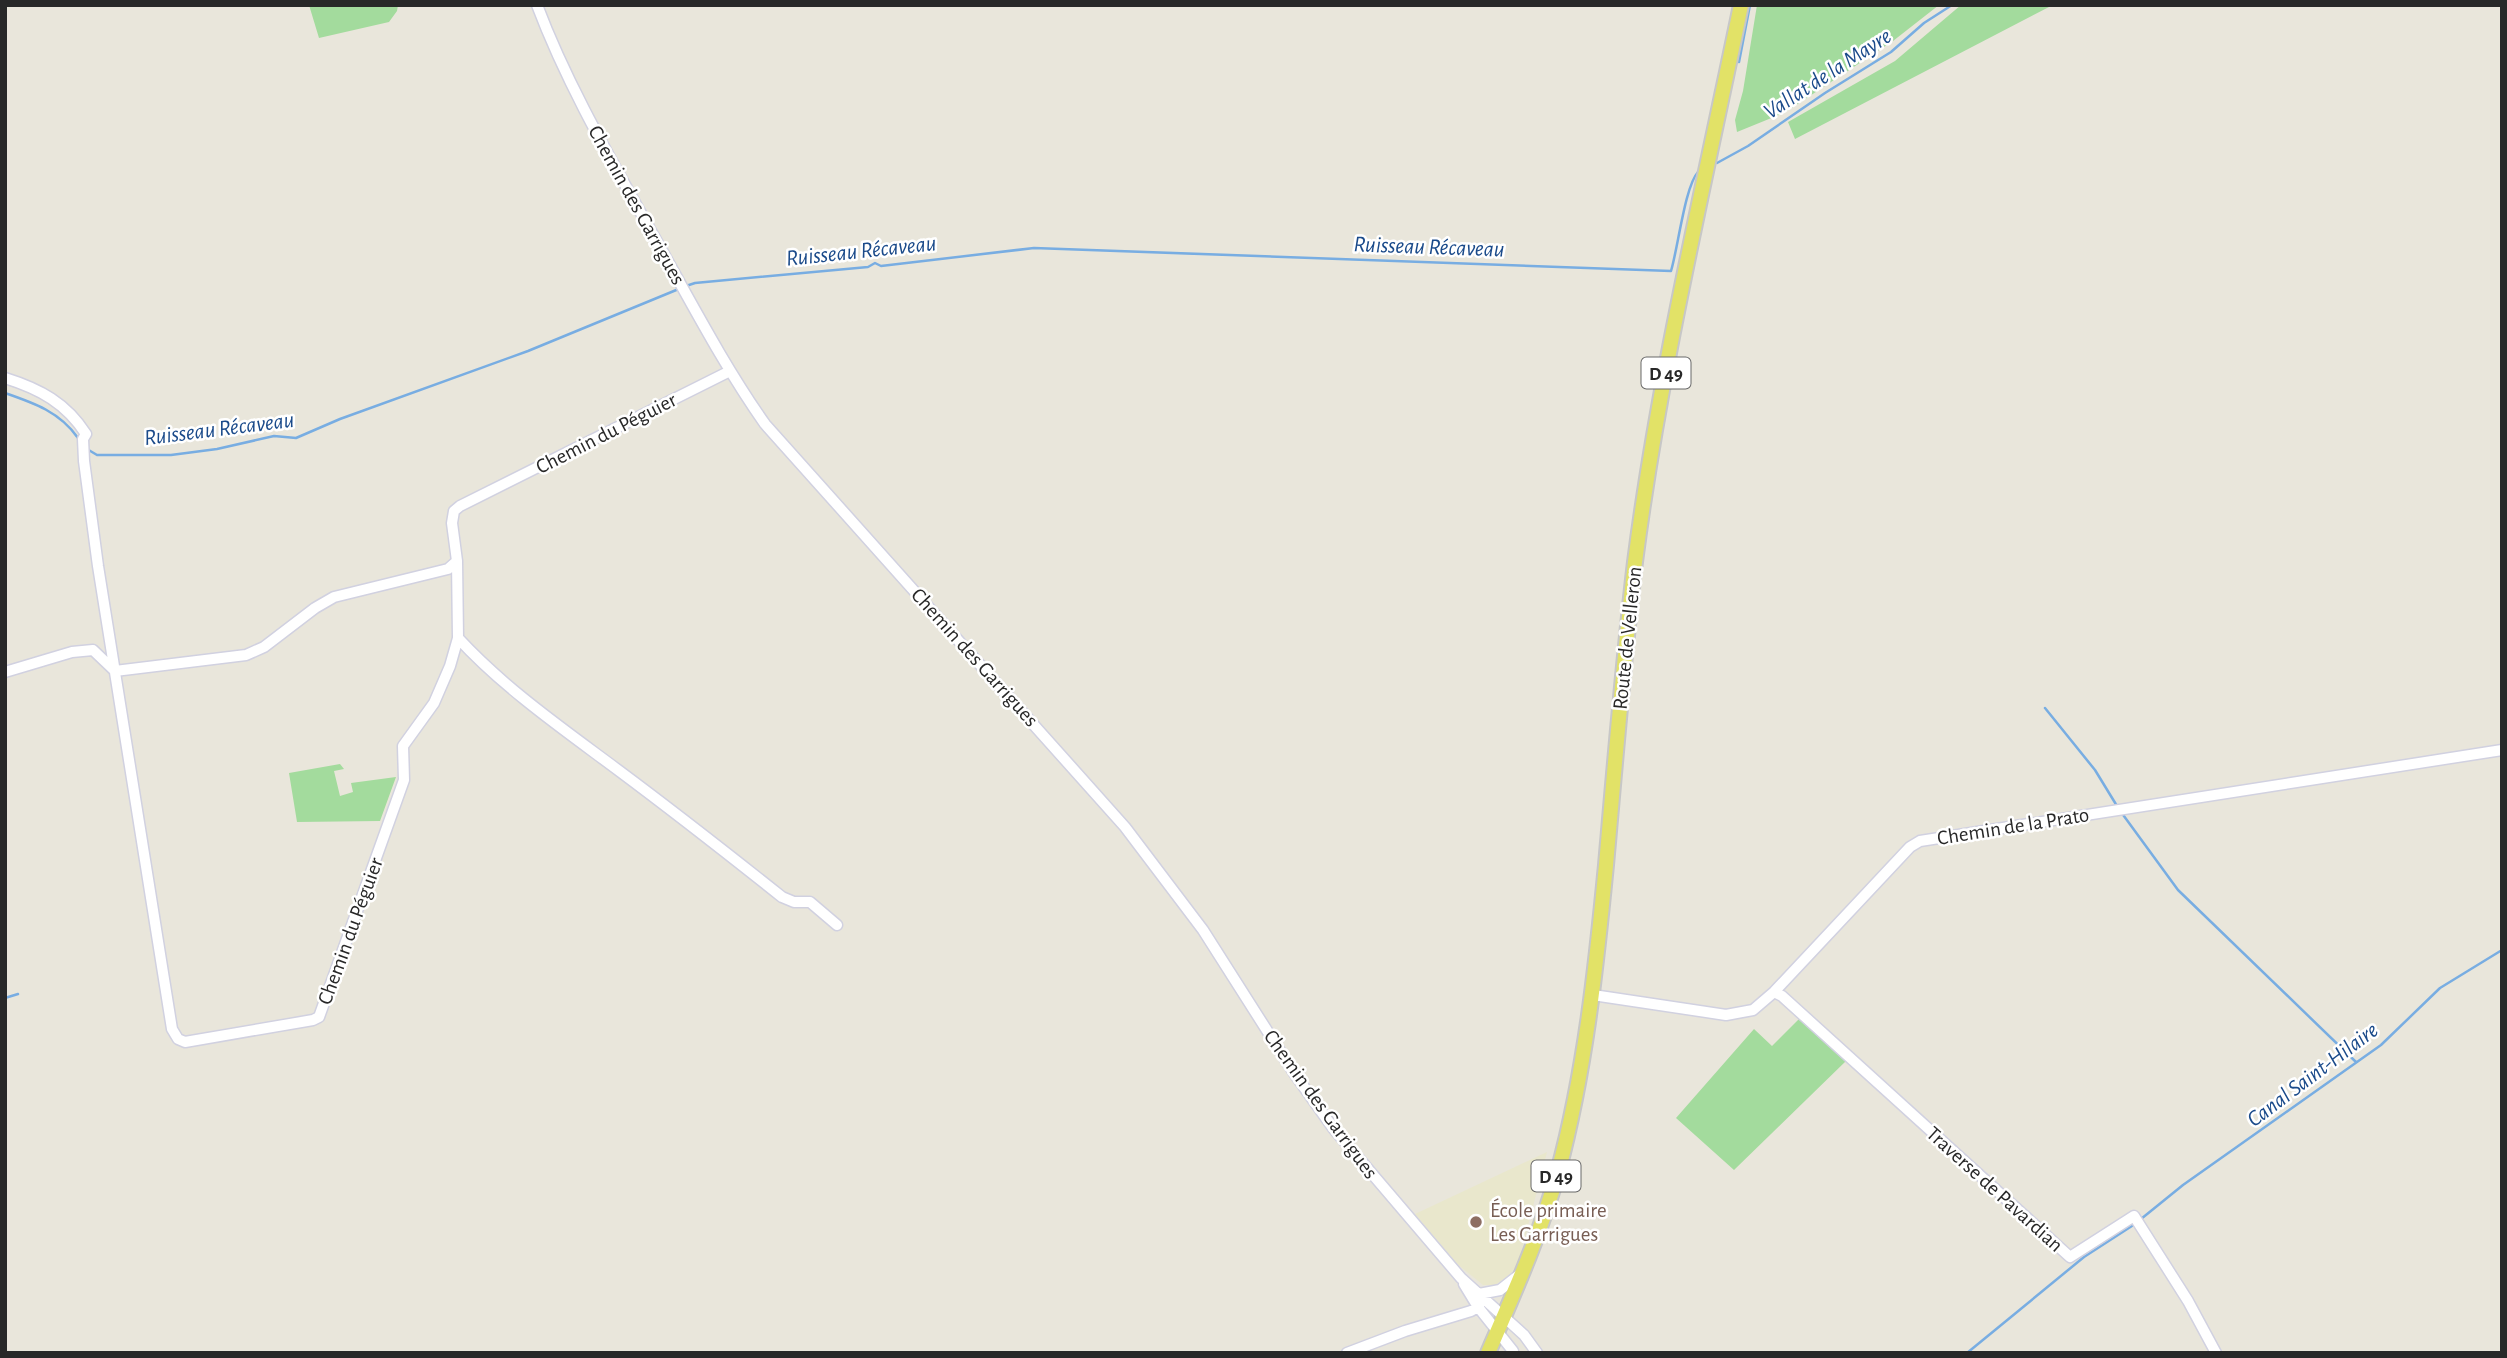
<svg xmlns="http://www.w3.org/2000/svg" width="2507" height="1358" viewBox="0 0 2507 1358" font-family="'Alegreya Sans',sans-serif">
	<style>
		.education { fill: #e9e7cc }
		.green { fill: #a3db9d }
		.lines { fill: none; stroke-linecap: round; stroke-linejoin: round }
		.stream { stroke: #78ade2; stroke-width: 2.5 }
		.minor-casing { stroke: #d1d1e0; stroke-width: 13 }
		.primary-casing { stroke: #c7c7c7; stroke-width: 18 }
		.minor { stroke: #fff; stroke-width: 10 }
		.primary { stroke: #e2e267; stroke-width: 14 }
		.education-dot { fill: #8d6e63; stroke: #fff; stroke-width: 2.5 }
		.labels { text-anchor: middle; stroke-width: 5; stroke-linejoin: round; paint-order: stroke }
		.shield { fill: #fff; stroke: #686868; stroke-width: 2 }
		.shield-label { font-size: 19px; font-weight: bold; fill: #282828 }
		.street-label { font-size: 21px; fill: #282828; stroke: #fff }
		.education-label { font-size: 21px; fill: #785e54; stroke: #fff; text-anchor: start }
		.water-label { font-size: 23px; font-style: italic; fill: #1a4a8a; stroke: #fff }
	</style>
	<rect width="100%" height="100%" fill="#e9e6db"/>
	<!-- education -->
	<path class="education" d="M1547,1152L1519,1261L1510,1275L1495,1285H1483L1456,1263L1415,1214Z"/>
	<!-- green -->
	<path class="green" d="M309,5H398L397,11L389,22L319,38Z
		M1757,5H1939L1893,41L1784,113L1737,132L1735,120L1743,91Z
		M1961,5H2048L2049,7L1795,139L1788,122L1895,61Z
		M340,764L344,769L334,771L340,796L353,792L351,783L396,777L380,821L297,822L289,773Z
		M1799,1019L1846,1061L1734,1170L1676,1118L1754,1029L1772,1046Z"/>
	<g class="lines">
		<!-- stream -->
		<path class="stream" d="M1739,62L1750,5
			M1717,163L1748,146L1825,93L1891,52L1924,23L1952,5
			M5,393C34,403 60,412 78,438
			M87,449L97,455H171L217,449L274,436L296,438L340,419L528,351L686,286L695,283L868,267L875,263L881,266L1034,248L1671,271C1678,248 1685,186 1698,172
			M2045,708L2095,770L2117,806
			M2121,812L2178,890L2356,1062
			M5,998L18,994
			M2141,1219L2183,1185L2381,1045L2440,988L2502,950
			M1967,1353L2084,1257L2135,1224"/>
		<!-- minor casing -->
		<g class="minor-casing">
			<path id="minor" d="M537,5C568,87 613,163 656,240C691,302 724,366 765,424L1125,827L1203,930L1294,1073L1333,1128L1461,1278L1524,1335L1537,1353
				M5,378C40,389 66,403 86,434L83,439L84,461L98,566L172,1029L178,1039L185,1042L313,1020L319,1017L404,780L403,746L434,703L450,666L458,638L457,561L452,523L454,511L460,506L730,371
				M458,638C504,688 563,729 618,770C673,811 728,854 782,897L794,902H810L837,925
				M5,672L72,652L93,650L115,671L246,655L264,647L315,608L334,597L448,569L457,561
				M1774,992L1782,996L2070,1257L2134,1216L2188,1301L2216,1353
				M1593,995L1726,1015L1753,1010L1774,992L1910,847L1920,841L2502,750
				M1464,1284L1478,1307L1513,1351
				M1479,1294L1500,1290L1519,1275
				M1347,1353L1405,1331L1471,1311L1478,1307L1483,1297"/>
		</g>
		<!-- primary casing -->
		<g class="primary-casing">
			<path id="primary" d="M1488,1353C1514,1293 1540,1235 1558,1172C1585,1072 1596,968 1606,865C1615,764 1623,663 1635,562C1659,375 1703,190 1741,5"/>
		</g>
		<!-- minor -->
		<use href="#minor" class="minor"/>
		<!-- primary -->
		<use href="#primary" class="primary"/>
	</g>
	<!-- markers -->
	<circle class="education-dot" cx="1476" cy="1222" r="7"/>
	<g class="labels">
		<!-- shield labels -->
		<g class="shield">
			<rect x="1641.5" y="357.5" width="49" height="31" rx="5"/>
			<rect x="1531.5" y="1160.5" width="49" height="31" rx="5"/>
		</g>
		<g class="shield-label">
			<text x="1666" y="380">D 49</text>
			<text x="1556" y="1183">D 49</text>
		</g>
		<!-- street labels -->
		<g class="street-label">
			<text transform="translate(637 205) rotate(61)" y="7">Chemin des Garrigues</text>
			<text transform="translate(606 433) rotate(-27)" y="7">Chemin du Péguier</text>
			<text transform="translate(1627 638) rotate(-84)" y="7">Route de Velleron</text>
			<text transform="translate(975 657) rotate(48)" y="7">Chemin des Garrigues</text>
			<text transform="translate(2013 826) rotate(-9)" y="7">Chemin de la Prato</text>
			<text transform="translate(350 931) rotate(-70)" y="7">Chemin du Péguier</text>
			<text transform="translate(1321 1104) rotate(54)" y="7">Chemin des Garrigues</text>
			<text transform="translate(1995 1189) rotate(42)" y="7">Traverse de Pavardian</text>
		</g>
		<!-- education labels -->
		<g class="education-label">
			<text x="1490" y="1217">École primaire<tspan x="1490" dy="24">Les Garrigues</tspan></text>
		</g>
		<!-- water labels -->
		<g class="water-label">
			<text transform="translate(1827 73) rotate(-33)" y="8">Vallat de la Mayre</text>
			<text transform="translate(1429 246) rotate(2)" y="8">Ruisseau Récaveau</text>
			<text transform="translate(861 250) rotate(-6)" y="8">Ruisseau Récaveau</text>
			<text transform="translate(219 428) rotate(-7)" y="8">Ruisseau Récaveau</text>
			<text transform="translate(2312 1074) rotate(-37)" y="8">Canal Saint-Hilaire</text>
		</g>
	</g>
	<!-- border -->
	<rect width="2507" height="1358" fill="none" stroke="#282828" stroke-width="14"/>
</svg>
